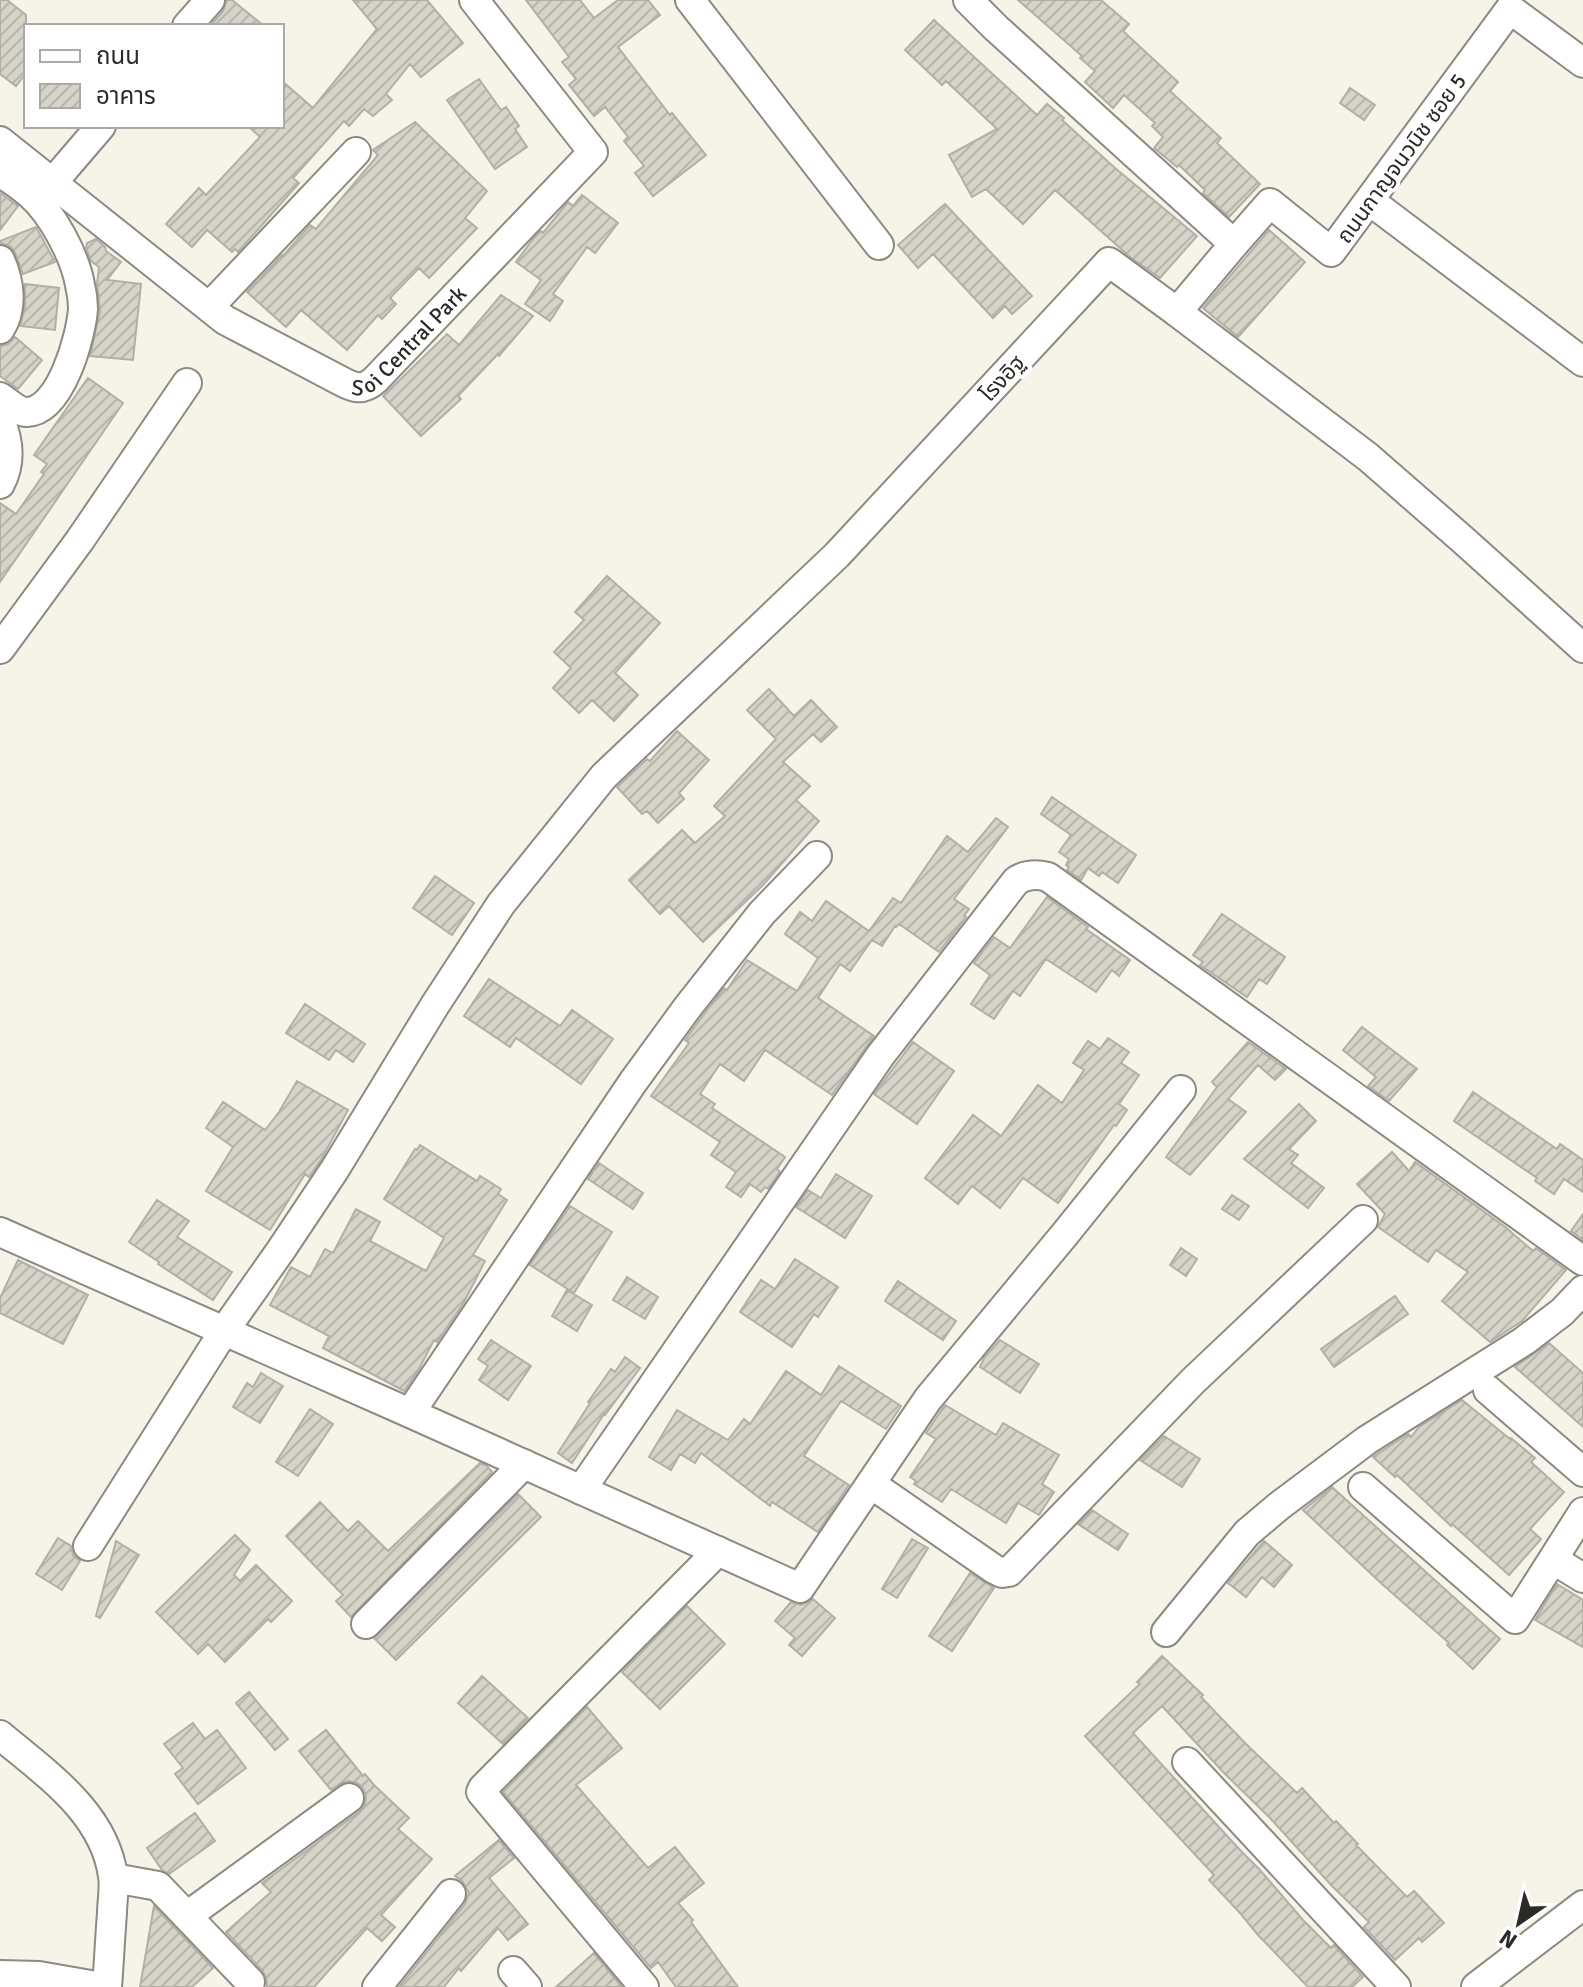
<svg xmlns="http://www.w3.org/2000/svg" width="1583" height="1987" viewBox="0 0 1583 1987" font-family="Signika,'Noto Sans Thai',sans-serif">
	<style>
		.building { fill: url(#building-hatch); stroke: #b2afa6; stroke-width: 2 }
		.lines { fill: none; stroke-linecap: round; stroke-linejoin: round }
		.minor-casing { stroke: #8e8a82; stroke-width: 32 }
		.minor { stroke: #fff; stroke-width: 28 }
		.labels { text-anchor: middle; stroke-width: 8; stroke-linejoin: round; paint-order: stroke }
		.street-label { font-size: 22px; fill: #2b2a27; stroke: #fff }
	</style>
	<defs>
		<pattern id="building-hatch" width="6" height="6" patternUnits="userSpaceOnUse" patternTransform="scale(2)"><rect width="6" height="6" fill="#d6d3c9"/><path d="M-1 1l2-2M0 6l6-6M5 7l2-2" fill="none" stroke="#b8b5ad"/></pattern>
	</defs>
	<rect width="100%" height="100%" fill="#f6f3e9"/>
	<!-- building -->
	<path class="building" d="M0,0H7L26,15V73L16,86L0,74Z
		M227,0H232L264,26H210L223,11Z
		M353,0H427L463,43L421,77L410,64L386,94L392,100L373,116L364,109L349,126L344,121L293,178L299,183L238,252L235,249L232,252L207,230L192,247L166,224L199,188L206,195L260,137L248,126H282V81L313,108L377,29Z
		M526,0H580L594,18L618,0H648L660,15L618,47L670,115L672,113L706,155L653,196L635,173L644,166L624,141L628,137L605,107L594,116L569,85L576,79L562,62L569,57Z
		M1018,0H1101L1129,24L1123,31L1178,82L1170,91L1221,138L1217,143L1260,184L1229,217L1203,193L1205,190L1179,165L1177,167L1154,148L1163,137L1152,126L1155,123L1124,95L1113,108L1085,82L1095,71L1080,58L1082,56Z
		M934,20L1037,115L1047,104L1064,118L1062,120L1115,168L1197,236L1160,278L1130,257L1055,190L1023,224L986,189L972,197L949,155L997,129L946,81L942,85L905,50Z
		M479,79L501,110L506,107L519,126L515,129L527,147L495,169L447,100Z
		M1350,88L1375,105L1364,120L1340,103Z
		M415,122L487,191L465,218L477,228L429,278L419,268L390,298L396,304L382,319L378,315L347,350L301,310L286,327L247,292L282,255L283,256L310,225L316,229L378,155L373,150Z
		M0,193L18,206L0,230Z
		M582,195L618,223L595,253L587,247L553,294L563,301L550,321L525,304L541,280L516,262L533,239L541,231L543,233L568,202L573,206Z
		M945,204L1032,296L1012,314L1005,306L993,318L933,254L918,268L898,245Z
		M36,227L55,262L23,274L15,253L11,247L1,243L0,241Z
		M1269,230L1305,262L1238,337L1203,308Z
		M96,239L105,247L106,251L121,262L107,280L141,284L133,360L90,356L100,311L97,284L99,267L91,261L86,248L87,243Z
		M25,284L59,288L55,330L20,326L25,307Z
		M501,295L533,316L499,356L498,354L458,396L461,399L421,436L383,396L447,334L459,345Z
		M15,337L42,360L18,389L0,376V346L8,344Z
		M88,378L123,403L0,582V503L16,514L44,474L41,472L47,464L34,455Z
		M607,576L660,623L615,673L638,695L614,721L592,700L579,713L553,688L571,668L554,652L584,620L575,612Z
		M769,689L794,716L811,700L837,727L821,742L813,734L783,762L810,786L796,800L819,821L763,885L703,942L669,906L660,914L629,880L682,830L695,843L725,816L714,806L776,739L747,710Z
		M677,731L709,760L679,793L684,799L658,823L647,811L642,814L617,787L647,759L650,761Z
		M1052,797L1136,855L1118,883L1102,872L1099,876L1088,868L1081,880L1067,870L1069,867L1066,865L1069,859L1059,852L1071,835L1041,814Z
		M996,818L1008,827L954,899L969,909L964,916L966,917L939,952L899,924L896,927L895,926L882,946L872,940L850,971L840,964L818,998L874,1036L832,1095L765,1050L744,1081L720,1064L700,1094L715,1104L712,1108L785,1157L777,1169L780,1172L768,1189L765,1187L761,1192L750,1184L741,1197L726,1187L736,1172L711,1155L720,1142L651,1096L689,1043L685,1040L701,1018L724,988L727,990L747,960L797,991L818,958L785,934L800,912L812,921L826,901L869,931L893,898L901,903L947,836L968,852Z
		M435,876L474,903L452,935L413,908Z
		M1047,897L1088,927L1086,929L1130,960L1119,976L1112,970L1096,992L1046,959L1020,996L1013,991L994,1019L971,1004L990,975L974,963L994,937L1010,948Z
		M1222,914L1285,957L1267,984L1259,979L1247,997L1200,965L1203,962L1193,955Z
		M489,979L560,1026L572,1010L613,1039L581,1084L516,1038L510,1047L464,1016Z
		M305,1004L365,1044L353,1062L336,1050L329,1060L286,1033Z
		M1362,1027L1417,1069L1389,1101L1368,1086L1376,1077L1343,1050Z
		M1108,1038L1129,1052L1121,1063L1139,1075L1119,1104L1127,1110L1116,1126L1114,1125L1058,1203L1023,1178L1000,1208L972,1186L958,1204L925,1178L973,1115L1001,1136L1038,1085L1062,1103L1084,1070L1073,1063L1088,1041L1100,1049Z
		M913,1042L954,1071L917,1124L874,1094Z
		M1248,1042L1286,1069L1275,1080L1258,1065L1228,1099L1246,1112L1190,1175L1166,1157L1217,1087L1212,1082Z
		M297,1081L348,1110L321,1160L309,1177L305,1174L270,1230L206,1191L233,1147L206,1128L223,1102L265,1130L279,1112Z
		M1473,1092L1557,1149L1560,1144L1583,1160V1192L1564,1179L1554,1194L1535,1181L1537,1178L1454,1121Z
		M1299,1104L1316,1121L1289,1149L1298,1155L1291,1163L1324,1188L1308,1208L1244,1159Z
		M420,1145L477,1181L480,1176L501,1189L498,1194L507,1200L473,1255L485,1261L463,1304L437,1342L434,1340L418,1371L404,1391L323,1348L329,1336L270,1305L291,1267L310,1277L325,1249L333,1253L356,1209L380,1222L370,1241L426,1271L444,1238L384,1199L415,1149L417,1150Z
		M1392,1152L1409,1171L1415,1162L1504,1226L1533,1251L1536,1248L1566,1270L1522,1321L1490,1342L1442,1301L1468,1272L1436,1250L1428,1262L1378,1227L1385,1214L1357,1184Z
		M599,1163L643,1193L633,1209L588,1179Z
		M836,1174L872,1196L845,1238L796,1207L808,1190L821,1198Z
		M1232,1195L1249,1206L1239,1220L1222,1209Z
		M157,1200L189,1221L177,1237L232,1272L213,1300L158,1264L159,1262L129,1242Z
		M570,1206L612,1232L574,1293L530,1265Z
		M1583,1214V1240L1571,1231Z
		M1181,1248L1197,1259L1186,1276L1170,1265Z
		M795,1259L838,1287L818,1317L814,1314L792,1347L740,1312L761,1280L775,1289Z
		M18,1260L88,1295L63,1344L0,1313V1298Z
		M627,1277L658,1297L645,1319L613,1300Z
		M898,1281L956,1321L943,1340L885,1301Z
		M567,1290L592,1305L577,1331L552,1316Z
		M1395,1296L1408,1314L1334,1367L1321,1349Z
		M491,1340L531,1366L508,1400L479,1380L488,1366L478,1359Z
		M1000,1340L1039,1364L1020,1393L980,1367L984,1358Z
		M1549,1343L1583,1373V1427L1515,1367Z
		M625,1357L640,1368L605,1415L604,1414L572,1463L558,1453L590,1403L588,1402L611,1369L615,1372Z
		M839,1366L901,1406L886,1429L841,1401L804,1456L849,1485L818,1532L772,1502L770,1506L701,1453L695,1463L680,1454L671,1470L649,1457L677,1410L728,1440L744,1419L750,1424L786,1371L821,1395Z
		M261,1373L283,1386L260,1423L233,1407L247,1383L253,1387Z
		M1462,1400L1510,1439L1511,1438L1535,1458L1531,1462L1564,1492L1530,1529L1541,1539L1509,1575L1452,1524L1451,1526L1397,1475L1395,1477L1373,1457L1408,1434L1411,1437L1419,1427Z
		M945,1405L996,1435L1003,1423L1059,1455L1042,1484L1054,1492L1039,1515L1018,1503L1006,1523L951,1489L942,1502L914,1484L916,1481L910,1477L936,1439L926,1433Z
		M310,1409L333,1424L298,1476L276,1462Z
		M1164,1436L1200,1459L1182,1487L1140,1460Z
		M480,1463L487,1466L492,1472L351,1617L336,1601L343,1595L286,1536L320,1502L348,1531L358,1521L388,1551Z
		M1332,1487L1500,1639L1473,1669L1447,1645L1449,1643L1382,1584L1303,1510Z
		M518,1494L541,1517L396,1660L374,1638Z
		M1092,1510L1128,1534L1118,1550L1078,1524Z
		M235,1535L250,1550L234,1575L240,1581L256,1565L292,1601L271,1622L268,1619L225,1662L208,1644L198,1654L156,1612Z
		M58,1538L71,1546L73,1555L80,1561L62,1590L36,1574Z
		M912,1539L928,1548L897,1598L882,1589Z
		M116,1541L139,1555L100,1618L96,1616Z
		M1264,1541L1292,1565L1274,1587L1262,1577L1246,1597L1228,1583Z
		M970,1573L994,1588L952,1651L929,1636Z
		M1557,1584L1583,1600V1647L1535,1620Z
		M813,1599L835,1618L802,1656L789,1645L795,1638L775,1621L791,1602L801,1605Z
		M687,1606L725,1644L660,1709L622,1672Z
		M1162,1656L1203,1695L1201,1697L1245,1743L1297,1793L1302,1788L1334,1823L1336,1821L1358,1844L1356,1845L1407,1897L1414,1891L1444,1923L1422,1942L1419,1938L1395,1960L1364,1927L1369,1922L1332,1886L1269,1817L1224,1773L1162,1706L1133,1733L1240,1850L1260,1870L1303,1920L1331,1948L1334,1945L1363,1977L1352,1987H1308L1258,1935L1240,1913L1209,1880L1214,1875L1085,1736L1140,1684L1137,1682Z
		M482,1676L528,1718L503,1744L458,1703Z
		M249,1692L288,1739L275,1750L236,1703Z
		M587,1707L622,1748L576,1785L648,1868L675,1847L704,1883L678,1903L693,1920L691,1922L738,1987H676L658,1962L651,1968L503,1792Z
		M193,1723L205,1739L217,1730L246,1768L198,1804L175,1774L183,1768L164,1744Z
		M326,1730L363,1776L365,1774L374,1785L409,1818L398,1829L432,1859L381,1915L395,1927L382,1941L367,1928L314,1987H267L266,1977L262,1970L226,1932L271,1892L262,1883L359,1812L365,1804L366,1795L362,1787L357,1783L348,1781L340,1784L331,1790L299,1751Z
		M195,1813L215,1841L169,1874L162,1870L147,1848Z
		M499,1840L514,1858L489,1878L528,1924L508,1940L498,1928L461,1971L459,1968L444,1987H399L465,1904L469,1893L462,1881L455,1876Z
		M154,1906L213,1968L192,1987H140Z
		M594,1953L622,1987H556Z"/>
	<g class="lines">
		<!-- minor casing -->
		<g class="minor-casing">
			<g id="minor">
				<path d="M690,0L879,245"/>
				<path d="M968,0L996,28L1234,244L1270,203L1331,252L1510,9L1583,63"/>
				<path d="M187,26L210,0"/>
				<path id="s1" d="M0,141L225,320L341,381C354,388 363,391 375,380L593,152L474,0"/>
				<path d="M0,172C10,179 21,186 30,194C52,213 75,256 80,285C82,293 83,301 83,309C81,336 61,411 27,412C17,412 8,402 0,397"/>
				<path d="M53,182L101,126"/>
				<path d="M1370,201L1583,362"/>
				<path d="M1234,244L1177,312L1368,457L1462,539L1583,648"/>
				<path d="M0,260C10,282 13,309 0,329"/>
				<path d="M209,307L356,152"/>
				<path d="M0,420C9,441 11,463 0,484"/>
				<path d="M0,649L80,540L187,383"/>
				<path d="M0,1232L410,1413L800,1588L928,1399L1065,1234L1181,1090"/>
				<path d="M1488,1390L1583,1472"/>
				<path d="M410,1413L633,1082L687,1008L762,913L817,856"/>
				<path d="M871,1484L994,1569L1002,1573L1009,1572L1193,1381L1363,1220"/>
				<path d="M1363,1487L1515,1619L1583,1512"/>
				<path d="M581,1490L880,1056L1016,881C1026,874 1036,874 1048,877L1583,1261"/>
				<path d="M88,1546L224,1331L281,1250L335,1169L435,1005L501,904L604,776L837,555L1109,262L1177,312"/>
				<path d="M1554,1560L1583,1578"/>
				<path d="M366,1624L524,1464"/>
				<path d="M1166,1632L1247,1533L1279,1506L1367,1440L1524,1341L1562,1312L1583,1290"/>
				<path d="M0,1735C46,1774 104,1812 113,1876C115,1888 112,1901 112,1913C110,1938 109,1962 107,1987"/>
				<path d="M1187,1762L1396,1987"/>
				<path d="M114,1878L158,1886L250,1982"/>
				<path d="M187,1916L349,1798"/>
				<path d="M513,1971L527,1987"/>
				<path d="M0,1975L39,1976L102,1987"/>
				<path d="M377,1987L451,1894"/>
				<path d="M644,1987L481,1792L483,1788L718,1551"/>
				<path d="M1476,1987L1583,1905"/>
			</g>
		</g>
		<!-- minor -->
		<use href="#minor" class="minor"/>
	</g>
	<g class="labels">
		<!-- street labels -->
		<g class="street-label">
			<text transform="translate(1401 158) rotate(-54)" y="8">ถนนกาญจนวนิช ซอย 5</text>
			<text dy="8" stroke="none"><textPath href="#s1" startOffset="506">Soi Central Park</textPath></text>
			<text transform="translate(1002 378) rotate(-47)" y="8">โรงอิฐ</text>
		</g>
	</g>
	<!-- legend -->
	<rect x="24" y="24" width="260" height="104" fill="#ffffff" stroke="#aaaaa9" stroke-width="2"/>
	<rect x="40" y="50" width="40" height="12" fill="#ffffff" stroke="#aaaaa9" stroke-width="2"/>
	<text x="96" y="64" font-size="24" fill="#2b2a27">ถนน</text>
	<rect x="40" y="84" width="40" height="24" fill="url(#building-hatch)" stroke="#aaaaa9" stroke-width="2"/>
	<text x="96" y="104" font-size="24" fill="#2b2a27">อาคาร</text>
	<!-- north arrow -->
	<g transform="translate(1519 1923) rotate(214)" stroke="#ffffff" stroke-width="6" paint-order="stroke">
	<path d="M0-6L14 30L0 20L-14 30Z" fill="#2b2a27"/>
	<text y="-12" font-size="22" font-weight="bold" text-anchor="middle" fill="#2b2a27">N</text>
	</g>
</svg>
